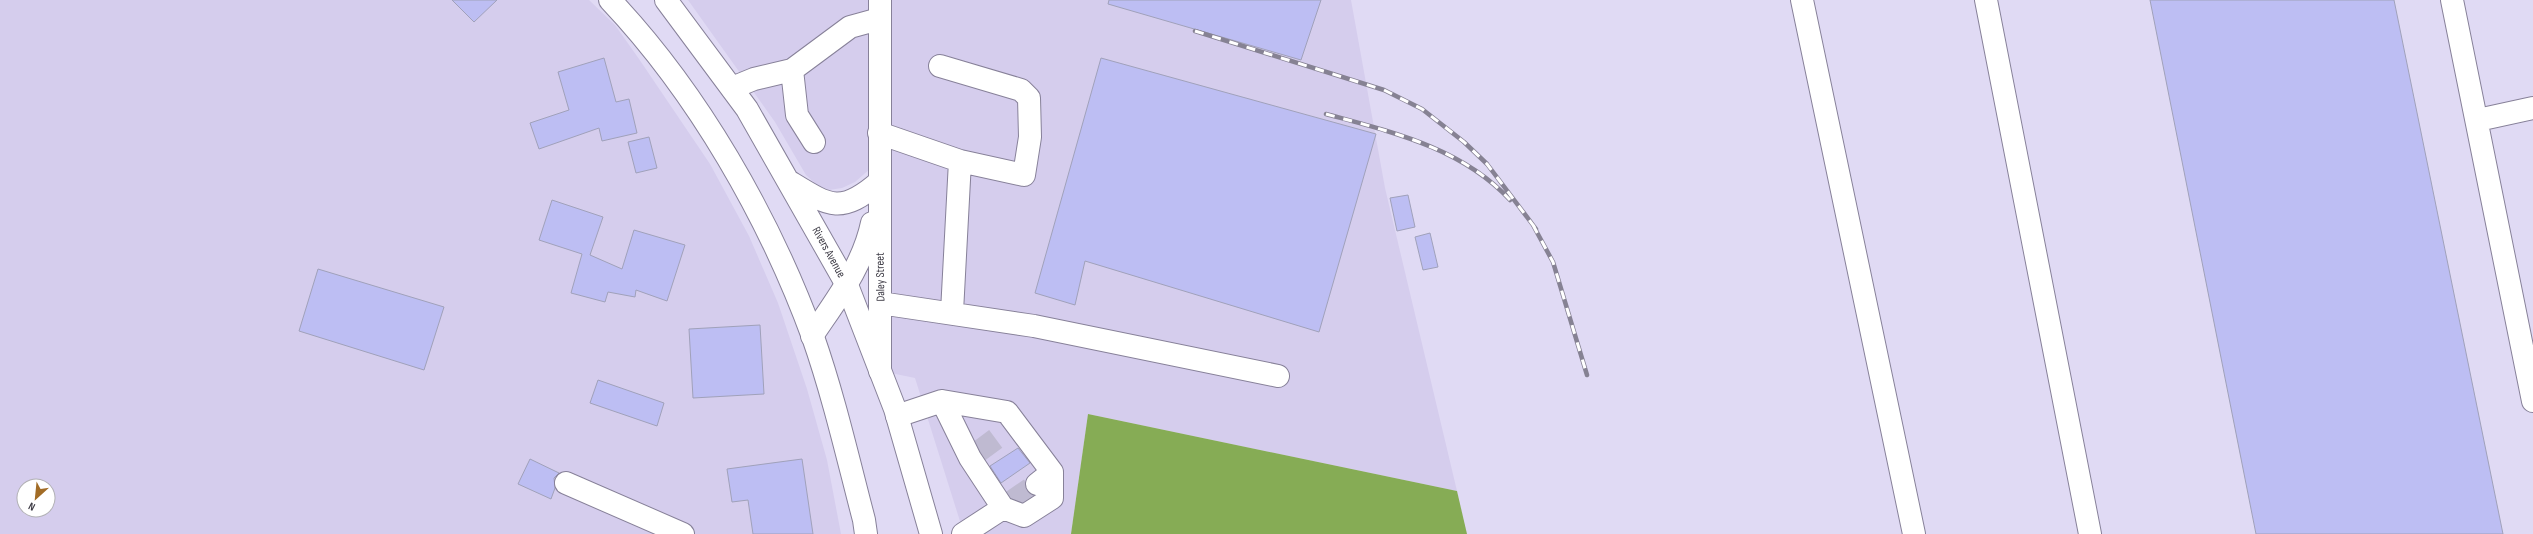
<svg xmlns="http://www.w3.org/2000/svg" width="2533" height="534" viewBox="0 0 2533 534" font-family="'Sofia Sans Condensed',sans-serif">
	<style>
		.built { fill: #d5cded; fill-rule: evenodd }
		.forest { fill: #86ac55 }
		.building { fill: #bdbef3; stroke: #a0a1ba }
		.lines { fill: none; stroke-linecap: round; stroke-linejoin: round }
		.minor-tunnel { stroke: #bfbad1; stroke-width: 22; stroke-dasharray: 22 11; stroke-linecap: butt }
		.minor-casing { stroke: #878199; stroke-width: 24 }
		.major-casing { stroke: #878199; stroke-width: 24 }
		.minor { stroke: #fff; stroke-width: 22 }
		.major { stroke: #fff; stroke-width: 22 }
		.rail-casing { stroke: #868293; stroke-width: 4.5 }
		.rail { stroke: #fff; stroke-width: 3; stroke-dasharray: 9; stroke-linecap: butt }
		.labels { text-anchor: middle; stroke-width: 3.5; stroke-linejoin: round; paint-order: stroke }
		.street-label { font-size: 12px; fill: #3c3a44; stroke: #fff }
	</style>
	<rect width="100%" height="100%" fill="#e0daf4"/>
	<!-- built -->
	<path class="built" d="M0,0H589L615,25L639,59L710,164L749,236L778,303L807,389L827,460L841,534H0ZM24,486H48V510H24Z
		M688,0H879V161L855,182L842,188L829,190L817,185L806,175L775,122Z
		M881,0H1351L1385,188L1457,491L1088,414L1071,534H964L915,378L881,371Z"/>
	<!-- forest -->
	<path class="forest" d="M1088,414L1457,491L1467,534H1071Z"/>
	<!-- building -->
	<path class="building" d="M452,0H497L474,22Z
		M1109,0H1321L1301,60L1108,4Z
		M2150,0H2394L2503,534H2256Z
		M604,58L616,102L629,99L637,133L602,141L599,128L539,149L530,123L569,110L558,72Z
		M1101,58L1376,134L1319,332L1085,261L1075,305L1035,293Z
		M649,137L657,168L636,173L628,142Z
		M1408,195L1415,227L1397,231L1390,198Z
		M552,200L603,217L590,255L622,269L634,230L685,245L667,301L636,290L635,297L608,292L605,302L571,293L582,254L539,240Z
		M1430,233L1438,267L1423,270L1415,237Z
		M318,269L444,307L424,370L299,331Z
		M760,325L764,394L693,398L689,329Z
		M598,380L664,403L657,426L590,403Z
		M1018,448L1030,463L1001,483L990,466Z
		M530,459L559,473L554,478L555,488L551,499L518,484Z
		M802,459L813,534H753L748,500L732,502L727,469Z"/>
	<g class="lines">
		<!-- minor-tunnel -->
		<path class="minor-tunnel" d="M978,452L1001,435
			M1012,501L1037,484"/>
		<!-- minor casing -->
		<g class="minor-casing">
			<path id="minor" d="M880,0V371
				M1802,0L1914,534
				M1986,0L2090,534
				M2452,0L2533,401
				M940,66L1021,90L1029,98L1030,137L1024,175L960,161
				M792,70L797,115L814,142
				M732,88L754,79L792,70L850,27L879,19
				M2478,120L2533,108
				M879,133L960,161L952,312
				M880,303L1034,326L1278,376
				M812,336C836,300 863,266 872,223
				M942,401L1007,412L1052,472L1037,484
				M897,416L942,401L970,458L1003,508L963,534
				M566,483L683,534
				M1003,508L1024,516L1052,498V472"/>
		</g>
		<!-- major casing -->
		<g class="major-casing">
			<path id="major" d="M610,0C698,93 769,217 813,337C834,397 848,459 864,520L866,534
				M666,0L747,109L847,285L895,409L931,534
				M790,182C829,206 841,215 879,182"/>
		</g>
		<!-- minor -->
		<use href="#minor" class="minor"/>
		<!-- major -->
		<use href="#major" class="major"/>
		<!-- rail casing -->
		<g class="rail-casing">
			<path id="rail" d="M1195,31L1384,90L1422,109L1464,142L1487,164L1536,229
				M1326,114C1392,132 1462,148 1510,200
				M1533,225L1553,262L1587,375"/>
		</g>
		<!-- rail -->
		<use href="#rail" class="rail"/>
	</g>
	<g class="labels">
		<!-- street labels -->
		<g class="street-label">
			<text transform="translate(829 252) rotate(61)" y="4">Rivers Avenue</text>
			<text transform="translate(880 277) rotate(-91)" y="4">Daley Street</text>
		</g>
	</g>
	<!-- north arrow -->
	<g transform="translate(36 498) rotate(207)"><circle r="19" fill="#ffffff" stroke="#b1b0b4"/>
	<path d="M0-3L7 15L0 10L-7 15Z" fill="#a26c26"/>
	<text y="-6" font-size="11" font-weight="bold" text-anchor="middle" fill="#3c3a44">N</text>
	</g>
</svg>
